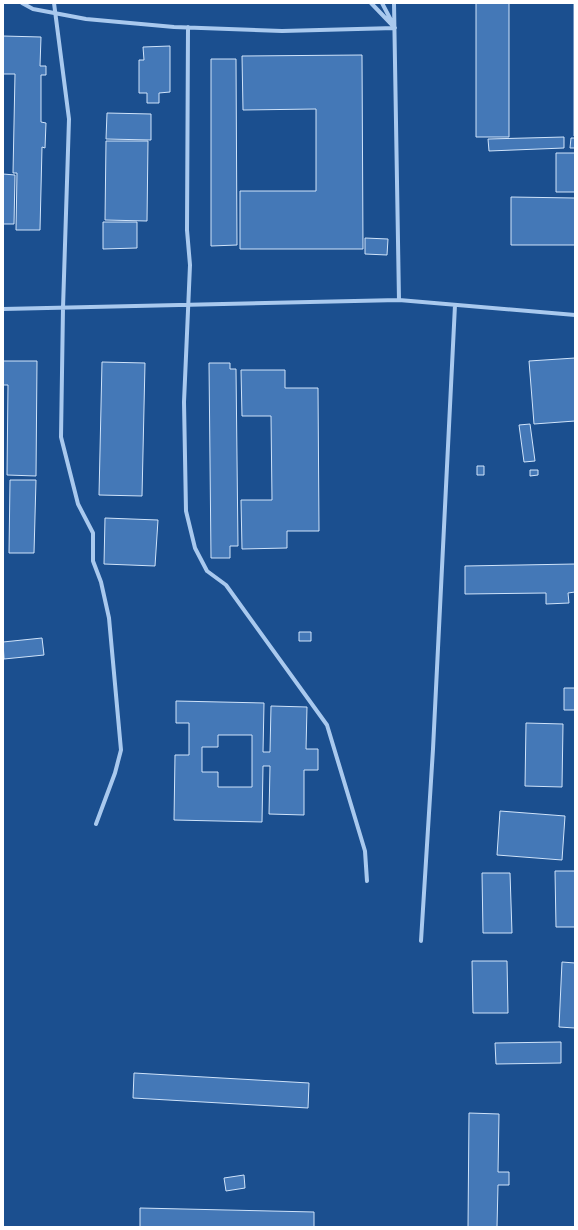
<svg xmlns="http://www.w3.org/2000/svg" width="578" height="1230" viewBox="0 0 578 1230" font-family="Manrope,sans-serif">
	<style>
		.building { fill: #4478b7; stroke: #cfe3fa; fill-rule: evenodd }
		.lines { fill: none; stroke-linecap: round; stroke-linejoin: round }
		.street { stroke: #a9c9ee; stroke-width: 4 }
	</style>
	<rect width="100%" height="100%" fill="#1b4f8f"/>
	<!-- building -->
	<path class="building" d="M476,3H509V137H476Z
		M574,3H575V136H574Z
		M3,36L41,37L40,66H46V75H41V122L46,123L45,148L42,147L40,230H16L17,173H13L15,74H3Z
		M170,46V92L159,93V103H147V93H139V60H144L143,47Z
		M362,55L363,249H240V191H316V109L243,110L242,56Z
		M211,59H236L237,245L211,246Z
		M107,113L151,114V140L106,139Z
		M564,137V148L489,151L488,139Z
		M571,138H575V148H570Z
		M106,141H148L147,221L105,220Z
		M556,153H575V192H556Z
		M3,174L15,175L14,224H3Z
		M511,197L575,198V245H511Z
		M103,222H137V248L103,249Z
		M365,238L388,239L387,255L365,254Z
		M575,358V421L534,424L529,361Z
		M3,361H37L36,476L7,475L8,385H3Z
		M102,362L145,363L142,496L99,495Z
		M209,363H230V369H236L238,546H230V558H211Z
		M241,370H285V388H318L319,531H287V548L242,549L241,500H272L271,416H242Z
		M530,424L535,461L524,462L519,425Z
		M477,466H484V475H477Z
		M530,470H538V475L530,476Z
		M10,480H36L34,553H9Z
		M105,518L158,520L155,566L104,564Z
		M575,564V592L568,593L569,603L546,604V593L465,594V566Z
		M299,632H311V641H299Z
		M42,638L44,655L4,659L3,642Z
		M564,688H575V710H564Z
		M176,701L264,703L263,752H270L271,706L307,707L306,749H318V770H304V815L269,814L270,766H263L262,822L174,820L175,755H189V723H176ZM218,735H252V787H218V772H202V747H218Z
		M526,723L563,724L562,787L525,786Z
		M500,811L565,816L562,860L497,855Z
		M555,871H575V927H556Z
		M482,873H510L512,933H483Z
		M472,961H507L508,1013H473Z
		M562,962L575,963V1028L559,1027Z
		M561,1042V1063L496,1064L495,1043Z
		M134,1073L309,1083L308,1108L133,1098Z
		M469,1113L499,1114L498,1172H509V1185H498L497,1227H468Z
		M244,1175L245,1188L226,1191L224,1178Z
		M140,1208L314,1212V1227H140Z"/>
	<g class="lines">
		<!-- street -->
		<path class="street" d="M22,3L33,9L86,19L174,27L282,31L395,28L371,3
			M54,3L69,119L63,308L61,437L78,504L93,533V561L101,582L109,618L121,750L115,773L96,824
			M382,3L393,24
			M394,3L399,300L575,315
			M188,27L187,230L190,265L184,402L186,511L195,548L207,571L226,585L327,725L365,851L367,881
			M3,309L399,300
			M421,941L433,749L455,305"/>
	</g>
	<!-- border -->
	<rect width="578" height="1230" fill="none" stroke="#ffffff" stroke-width="8"/>
</svg>
